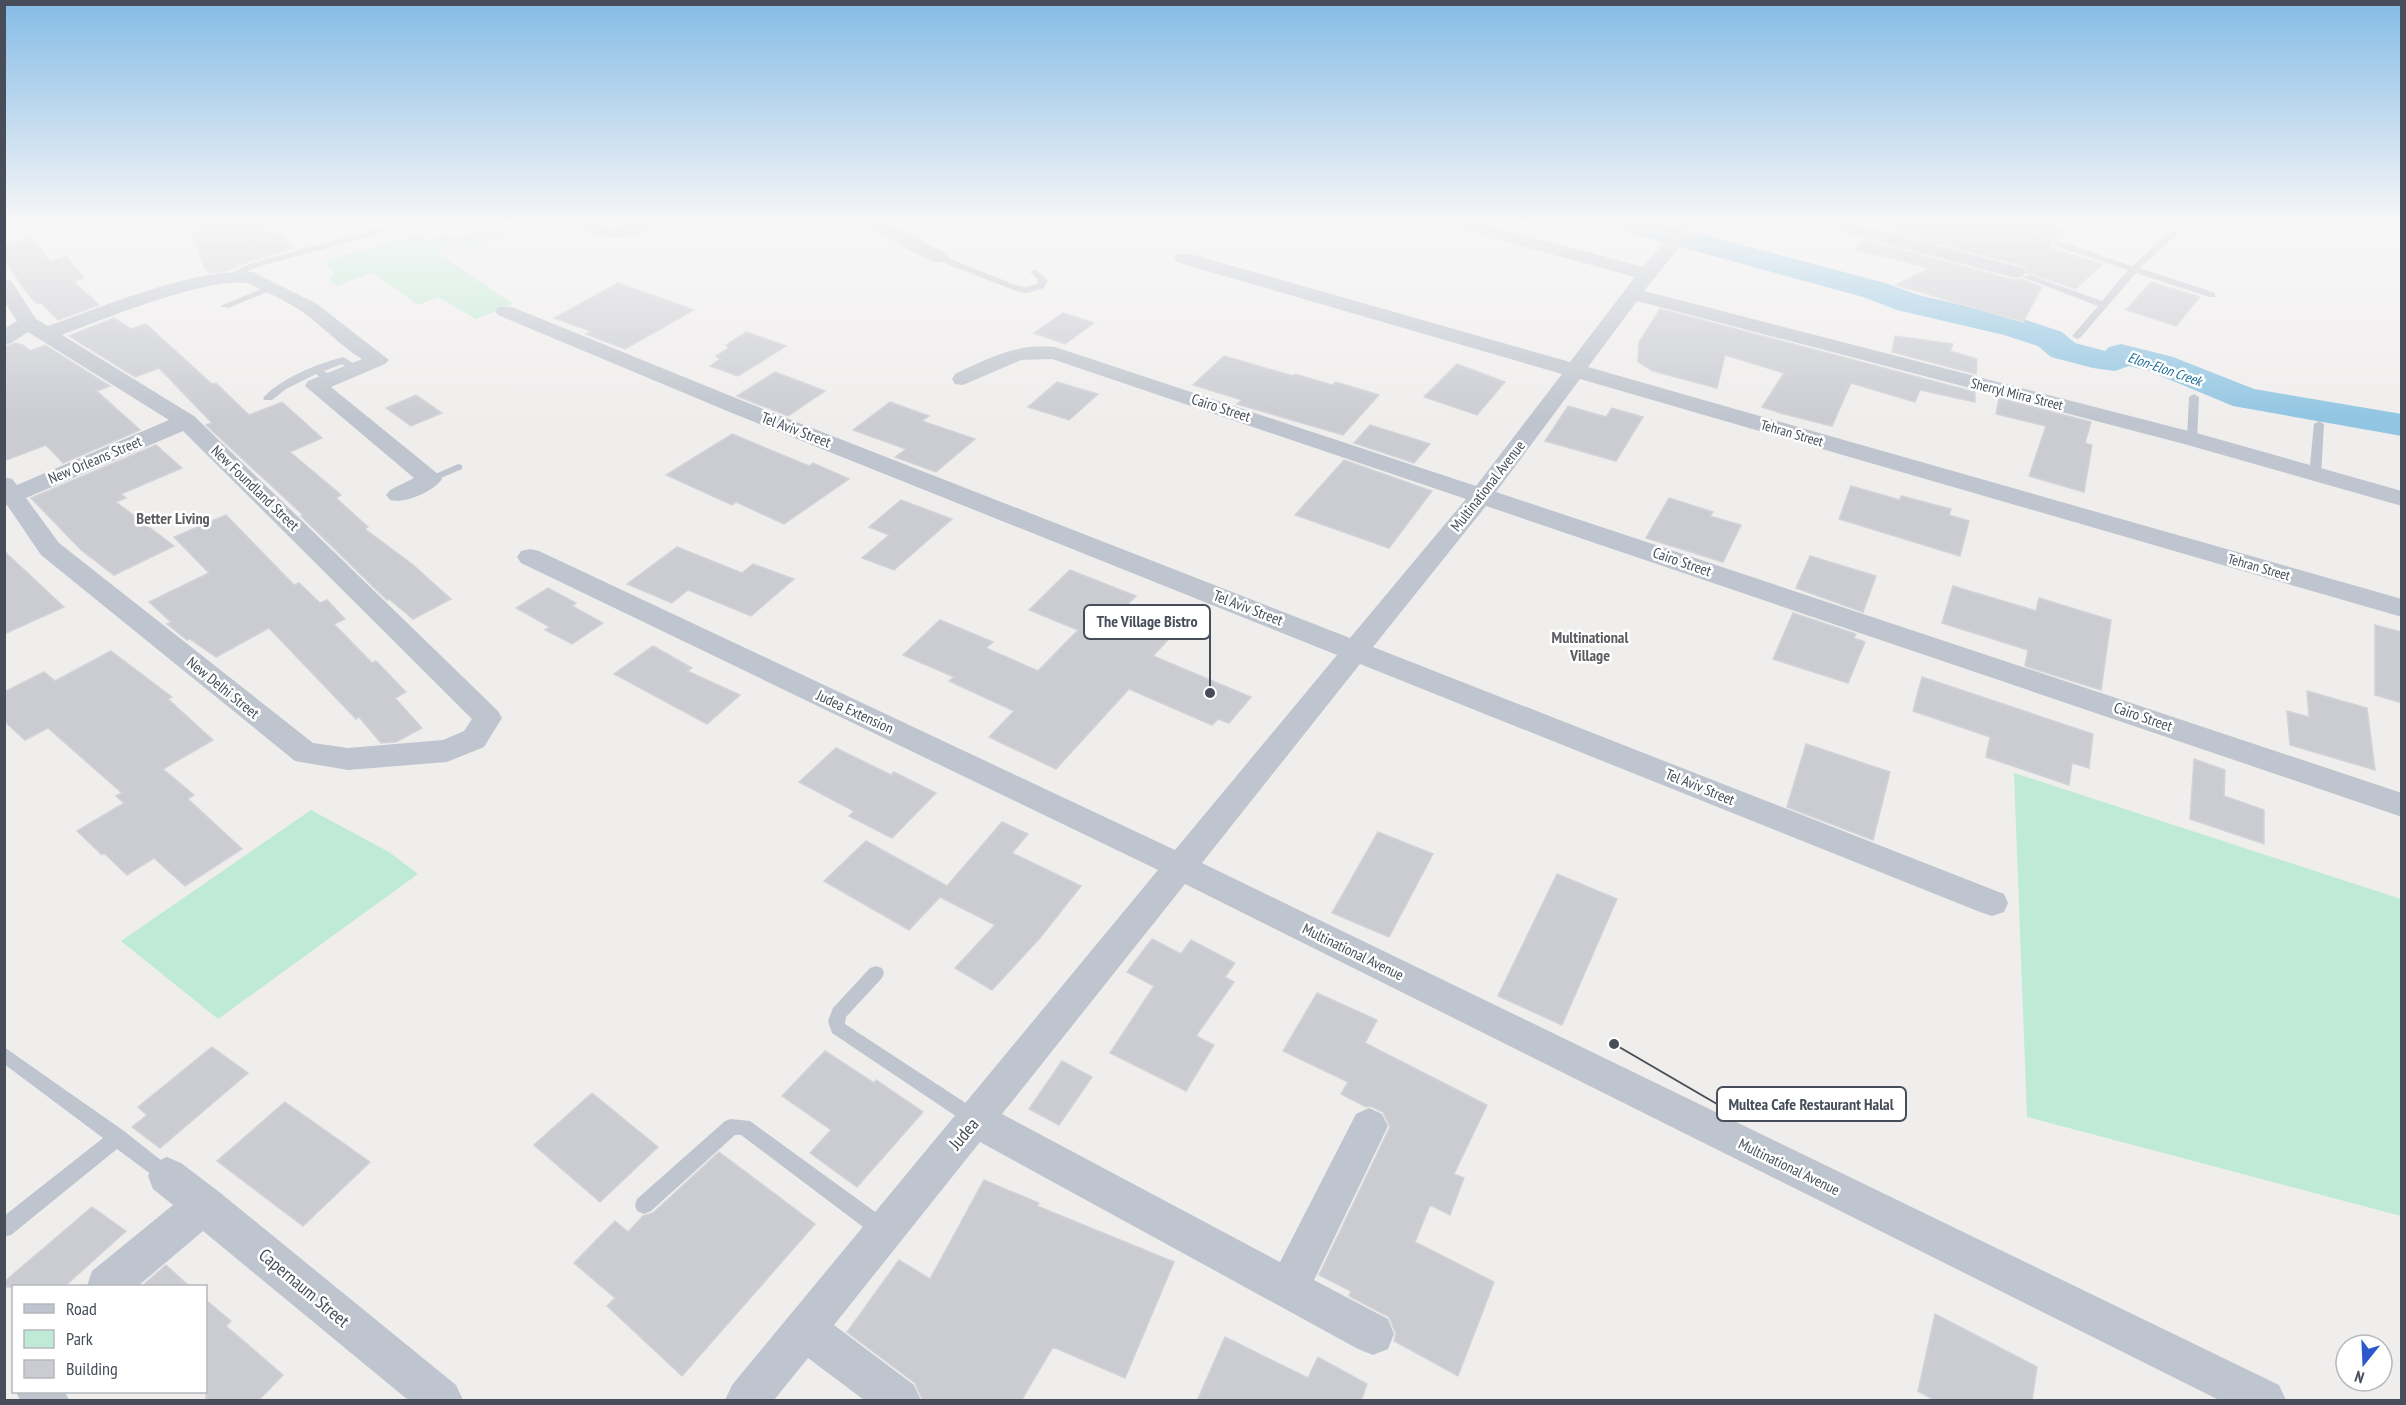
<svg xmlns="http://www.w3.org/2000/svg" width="2406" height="1405" viewBox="0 0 2406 1405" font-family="'PT Sans Narrow',sans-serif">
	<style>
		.green { fill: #bfead6 }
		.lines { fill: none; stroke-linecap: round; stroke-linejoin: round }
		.river { fill: #91c5e2; fill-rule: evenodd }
		.building { fill: #caccd2; stroke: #d2d3d8; stroke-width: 1.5 }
		.lane { fill: #bfc5ce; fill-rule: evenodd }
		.street { fill: #bfc5ce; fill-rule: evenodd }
		.labels { text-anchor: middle; stroke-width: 5; stroke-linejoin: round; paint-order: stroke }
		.far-water-label { font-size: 14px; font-style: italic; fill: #1a6c99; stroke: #fff }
		.far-street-label { font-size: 14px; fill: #474e59; stroke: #fff }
		.street-label { font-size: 15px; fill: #474e59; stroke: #fff }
		.neighbourhood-label { font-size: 16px; font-weight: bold; fill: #5b5d61; stroke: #fff }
		.near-street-label { font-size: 18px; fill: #474e59; stroke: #fff }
		.leader { fill: none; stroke: #474e59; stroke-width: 2 }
		.callout-dot { fill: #474e59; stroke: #fff; stroke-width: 2 }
		.callout { fill: #fff; stroke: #474e59; stroke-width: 2 }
		.callout-label { font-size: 16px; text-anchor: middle; font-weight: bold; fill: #474e59 }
	</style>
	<rect width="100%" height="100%" fill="#f0eeed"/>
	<!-- green -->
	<path class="green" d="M480,223H507L501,226L514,234L473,247L464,242L436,251L513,304L476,319L438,297L418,305L373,273L337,286L328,280L335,273L325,261L419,233L427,240L447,234L456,239L473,233L466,229Z
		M2014,773L2401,899V1216L2027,1117Z
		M311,810L389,852L418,874L218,1019L121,941Z"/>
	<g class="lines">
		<!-- river -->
		<path class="river" d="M1609,223H1660L1885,283L1918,295L2026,320L2062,332L2075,343L2105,351L2109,347L2121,344L2173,357L2254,389L2402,414V436L2233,406L2149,371L2129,366L2115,371L2093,368L2051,357L2038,346L2004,335L1897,310L1863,297L1614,229Z"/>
	</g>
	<!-- building -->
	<path class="building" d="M207,223H266L295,248L250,261L229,270L210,273L205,268L189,227Z
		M1881,223H2049L2071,229L2058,240H2053L2049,248L2102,264L2076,289L2028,273L2024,266L1878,228Z
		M31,237L50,261L66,256L84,278L73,281L99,305L58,320L41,303L38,304L31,298L4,260V244Z
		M1864,240L2015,280L2021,279L2042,287L2023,322L1896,285L1930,268L1853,249Z
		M2151,282L2200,297L2176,326L2126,310Z
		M618,283L652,295L694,310L625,349L586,334L591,331L554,318Z
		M1660,309L1975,392V402L1920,390L1915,402L1851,383L1832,426L1784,414L1762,407L1784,373L1725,355L1717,388L1653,371L1638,362L1639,342Z
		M1063,313L1094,323L1065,344L1034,333Z
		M114,318L131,329L146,324L212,384L216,383L249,415L282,402L322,438L290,452L341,495L336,498L368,527L365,529L412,564L451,599L413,619L389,599L387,600L301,516L303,515L206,425L212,423L159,368L135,377L69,336Z
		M746,332L786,346L738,376L710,366L720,359L716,356L729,348L726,345Z
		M1895,336L1953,344L1950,351L1977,359L1976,374L1892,352Z
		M15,343L23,345L30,351L45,345L110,386L97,391L140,430L63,463L46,445L4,461V347Z
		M1224,356L1293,376L1295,374L1332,385L1336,382L1379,395L1343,435L1237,404L1242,400L1193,385Z
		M1457,364L1505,382L1477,415L1424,397Z
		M775,372L825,391L788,416L737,396Z
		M1057,382L1098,394L1069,420L1028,407Z
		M416,395L442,413L411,426L386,408Z
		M1999,398L2091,422L2085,443L2092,445L2084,492L2029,476L2046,426L1996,414Z
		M890,402L929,416L922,421L975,439L936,472L895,457L906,449L853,430Z
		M1568,406L1606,417L1612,408L1643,417L1616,461L1545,441Z
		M1370,425L1430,444L1414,463L1354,443Z
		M732,434L809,466L813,463L849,479L784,524L736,502L732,505L666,475Z
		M156,445L182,468L121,494L126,498L116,502L174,546L114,575L81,550L31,498Z
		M1344,460L1432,491L1389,548L1295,515Z
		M1851,486L1900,500L1901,496L1951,509L1949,515L1969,521L1960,556L1839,519Z
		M1669,498L1713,512L1710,516L1741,525L1723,562L1646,538Z
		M901,500L952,519L894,570L862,558L889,535L869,527Z
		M226,515L294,585L299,583L320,603L327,600L345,619L334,624L372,663L376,661L406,692L395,698L422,728L396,742L381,743L359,717L356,719L269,628L216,657L190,639L187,640L167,624L171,622L149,602L209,573L174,537Z
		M677,547L742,573L753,564L794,579L751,616L688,590L672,603L627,584Z
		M4,551L64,607L4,634Z
		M1810,556L1876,576L1863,612L1796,588Z
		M1070,570L1136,596L1126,606L1180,627L1153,656L1251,697L1229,723L1218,719L1212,725L1129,689L1056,769L989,737L1014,711L949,681L954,677L903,655L940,620L993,642L986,648L1038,671L1078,630L1029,610Z
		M1953,586L2036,611L2039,598L2111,620L2101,690L2025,666L2028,650L1942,623Z
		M548,588L576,603L572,606L603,623L572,644L545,630L550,627L516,608Z
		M1793,613L1856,634L1854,638L1865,642L1848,683L1773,659Z
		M2375,625L2402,632V703L2375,695Z
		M653,646L692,668L687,671L740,695L707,724L614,674Z
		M111,651L172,697L168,699L213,740L163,769L194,795L188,799L242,849L185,886L154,858L127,875L104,853L102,855L77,831L124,803L116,796L122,793L48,728L25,740L4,721V692L44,672L55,681Z
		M1922,677L2093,734L2089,768L2072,763L2069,785L1986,757L1990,737L1913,711Z
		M2307,691L2367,708L2375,770L2290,745L2287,711L2309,717Z
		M1806,744L1890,772L1873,840L1787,807Z
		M836,748L891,775L894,772L936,793L892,838L849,816L854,811L799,782Z
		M2194,759L2225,770L2224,796L2264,810V844L2190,819Z
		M1002,822L1028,834L1012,853L1081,886L1040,938L992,990L955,968L995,925L940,897L909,930L824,881L866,841L947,886Z
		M1378,832L1433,854L1389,937L1332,913Z
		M1557,874L1617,899L1562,1025L1498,996Z
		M1152,939L1181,954L1191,940L1235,963L1225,977L1234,982L1196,1036L1214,1045L1186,1091L1110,1053L1154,986L1127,972Z
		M1317,993L1377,1020L1365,1043L1487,1105L1454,1174L1464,1178L1450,1215L1430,1205L1415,1242L1494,1282L1458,1376L1394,1341L1396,1334L1389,1317L1349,1296L1351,1291L1319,1275L1390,1127L1383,1112L1370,1106L1366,1107L1341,1094L1348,1082L1283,1051Z
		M212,1047L248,1073L160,1148L132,1127L147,1115L138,1107Z
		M825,1051L874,1083L876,1080L923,1112L857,1187L810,1153L831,1130L782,1096Z
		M1062,1061L1092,1077L1059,1125L1029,1109Z
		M592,1093L658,1147L600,1202L534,1145Z
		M285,1102L370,1162L303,1226L217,1161Z
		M719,1152L815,1224L682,1376L607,1306L615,1298L574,1263L615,1221L628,1232L643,1216L653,1213Z
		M984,1180L1039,1203L1037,1206L1174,1262L1125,1378L1053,1347L1021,1401H923L915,1383L847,1332L899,1260L930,1279Z
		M92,1207L126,1231L64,1287H4V1282Z
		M166,1265L190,1287H141Z
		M206,1300L231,1321L226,1326L283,1375L258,1401H206Z
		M1935,1314L2037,1367L2032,1401H1936L1918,1391Z
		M1225,1337L1308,1378L1318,1357L1367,1384L1361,1401H1197Z"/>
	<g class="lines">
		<!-- lane -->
		<path class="lane" d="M2180,223H2190L2140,268L2215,293V297H2209L2136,273L2080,338L2077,339L2072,336L2098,306L2022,277L2030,275L2102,301L2128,270L2055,246V242H2061L2132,266Z
			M383,227L386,228V232L257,267L229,280L221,278L251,263Z
			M937,256H943L1018,286L1027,287L1037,284L1038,280L1030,272L1035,269L1048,280L1044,288L1027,293L1016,291L937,260Z
			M269,286L277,288L228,308L220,306Z
			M343,357L360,367V371H352L342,364L324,371L335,378V382H327L316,374L286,389L272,400H264L263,398C281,378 317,364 343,357Z
			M2194,394L2199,397L2197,439L2192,442L2187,439L2189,397Z
			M2319,421L2324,424L2321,475L2315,478L2309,475L2314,424Z
			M458,464L462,465V469L434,481H426L424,479Z
			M876,966L882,968L884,973L882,978L846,1017L845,1024L981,1113L984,1119L981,1125L975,1127L969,1125L832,1033L828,1021L833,1008L870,968Z
			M4,1047L124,1131L172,1169L175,1175L172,1181L166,1184L160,1181L117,1149L11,1235L4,1237V1216L103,1138L4,1064Z
			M731,1119L750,1121L889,1222L891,1229L889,1236L882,1238L875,1236L741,1135H735L651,1211L644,1214L637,1211L635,1205L637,1199L725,1121Z"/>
		<!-- street -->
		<path class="street" d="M577,223H599L610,228L632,223H659C643,242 593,244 577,223Z
			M863,223H887L947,254L949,258L947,262H933L866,227Z
			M1449,223H1480L1643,267L1680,223H1699L1644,291L2200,434L2402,491V506L2184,444L1637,301L1588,367L2402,599V617L1580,379L1496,492L2402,793V817L1486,506L1373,647L2004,894L2008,903L2004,912L1992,916L1980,912L1360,664L1202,863L2279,1385L2286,1400H2219L1185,884L1002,1114L1280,1262L1356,1114L1369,1108L1382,1114L1388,1126L1314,1280L1388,1319L1394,1334L1388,1349L1373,1355L1358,1349L980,1142L834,1325L914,1385L921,1400H864L808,1358L774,1400H725L732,1385L1158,870L521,563L517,557L521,551L530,549L539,551L1175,850L1337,655L732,413L498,315L495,311L498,307H512L748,403L1350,638L1466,499L1052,359L1021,360L963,385L955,384L952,379L955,374C989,358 1017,343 1055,347L1476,486L1562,374L1176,262L1174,258L1176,254H1190L1570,362L1635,277L1452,227Z
			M1820,223H1852L2023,268L2026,272L2023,276L2016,278L1823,227Z
			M253,272L317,304L389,360L385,364L331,387L438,474L442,479C433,492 405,504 390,500L386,495L390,490L414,478L305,386L308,381L362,359C341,346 324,328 304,313C289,302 269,293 252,285C221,271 96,322 62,335L194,416L498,711L502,718L484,747L447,762L348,770L295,761L41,555L7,505L4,506V477L12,479L17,485L169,420L28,332L11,343L4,345V329L17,321L4,301V279L11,281L36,319L48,326C105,306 193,268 253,272ZM183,431L472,719L464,731L443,740L348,748L313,743L59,543L26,498Z
			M167,1157L181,1163L218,1191L456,1385L463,1400H408L203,1231L138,1286H87L92,1271L173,1205L153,1189L148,1176L153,1163Z
			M16,1392H65L69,1400H20Z"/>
	</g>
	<!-- sky -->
	<linearGradient id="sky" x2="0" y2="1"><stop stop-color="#85bbe6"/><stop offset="0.53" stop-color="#f8f7f7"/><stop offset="1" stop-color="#f8f7f7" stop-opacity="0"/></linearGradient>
	<rect width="2406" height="420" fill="url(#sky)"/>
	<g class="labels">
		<!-- far-water labels -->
		<g class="far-water-label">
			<text transform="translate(2165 369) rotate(19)" y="5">Elon-Elon Creek</text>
		</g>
		<!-- far-street labels -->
		<g class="far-street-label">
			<text transform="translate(2017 394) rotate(14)" y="5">Sherryl Mirra Street</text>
			<text transform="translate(1792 433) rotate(16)" y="5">Tehran Street</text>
			<text transform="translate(2259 567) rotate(16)" y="5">Tehran Street</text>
		</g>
		<!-- street labels -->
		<g class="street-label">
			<text transform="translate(1221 408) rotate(18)" y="5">Cairo Street</text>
			<text transform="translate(796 430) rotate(21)" y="5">Tel Aviv Street</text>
			<text transform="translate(95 460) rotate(-23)" y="5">New Orleans Street</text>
			<text transform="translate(1488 486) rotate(-52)" y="5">Multinational Avenue</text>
			<text transform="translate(255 488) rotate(44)" y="5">New Foundland Street</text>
			<text transform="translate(1682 562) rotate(19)" y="5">Cairo Street</text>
			<text transform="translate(1248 608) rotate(21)" y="5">Tel Aviv Street</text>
			<text transform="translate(223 688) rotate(39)" y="5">New Delhi Street</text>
			<text transform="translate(855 712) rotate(25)" y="5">Judea Extension</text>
			<text transform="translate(2143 717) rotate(19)" y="5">Cairo Street</text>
			<text transform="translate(1700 787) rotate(22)" y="5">Tel Aviv Street</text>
			<text transform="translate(1353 952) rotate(26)" y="5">Multinational Avenue</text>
			<text transform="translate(1789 1167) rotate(26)" y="5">Multinational Avenue</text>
		</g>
		<!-- neighbourhood labels -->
		<g class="neighbourhood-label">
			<text x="173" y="524">Better Living</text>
			<text x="1590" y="643">Multinational<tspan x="1590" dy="18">Village</tspan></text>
		</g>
		<!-- near-street labels -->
		<g class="near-street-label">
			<text transform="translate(964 1134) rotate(-50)" y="6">Judea</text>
			<text transform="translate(304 1288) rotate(40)" y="6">Capernaum Street</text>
		</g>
	</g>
	<!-- callouts -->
	<path class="leader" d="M1210 693L1210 622M1614 1044L1717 1104"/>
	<g class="callout-dot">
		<circle cx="1210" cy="693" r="6"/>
		<circle cx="1614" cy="1044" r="6"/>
	</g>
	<g class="callout">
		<rect x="1084" y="605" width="126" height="34" rx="6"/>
		<rect x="1717" y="1087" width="189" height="34" rx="6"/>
	</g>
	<g class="callout-label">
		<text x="1147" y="627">The Village Bistro</text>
		<text x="1811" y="1110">Multea Cafe Restaurant Halal</text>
	</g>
	<!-- border -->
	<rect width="2406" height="1405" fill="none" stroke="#474e59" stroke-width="12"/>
	<!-- legend -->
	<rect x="12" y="1285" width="195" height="108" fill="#ffffff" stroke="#b5b8bd" stroke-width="1.5"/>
	<rect x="24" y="1304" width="30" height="9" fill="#bfc5ce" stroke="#b5b8bd" stroke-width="1.5"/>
	<text x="66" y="1315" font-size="18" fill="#474e59">Road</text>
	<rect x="24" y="1330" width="30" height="18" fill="#bfead6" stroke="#b5b8bd" stroke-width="1.5"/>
	<text x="66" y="1345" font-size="18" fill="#474e59">Park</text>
	<rect x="24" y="1360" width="30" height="18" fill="#caccd2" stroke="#b5b8bd" stroke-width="1.5"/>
	<text x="66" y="1375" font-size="18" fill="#474e59">Building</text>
	<!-- north arrow -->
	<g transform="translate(2364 1363) rotate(198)"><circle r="28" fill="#ffffff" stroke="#b5b8bd" stroke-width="1.5"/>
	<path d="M0-4.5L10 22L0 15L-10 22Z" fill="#2b59cc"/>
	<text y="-9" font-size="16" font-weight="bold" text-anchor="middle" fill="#474e59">N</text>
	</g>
</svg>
